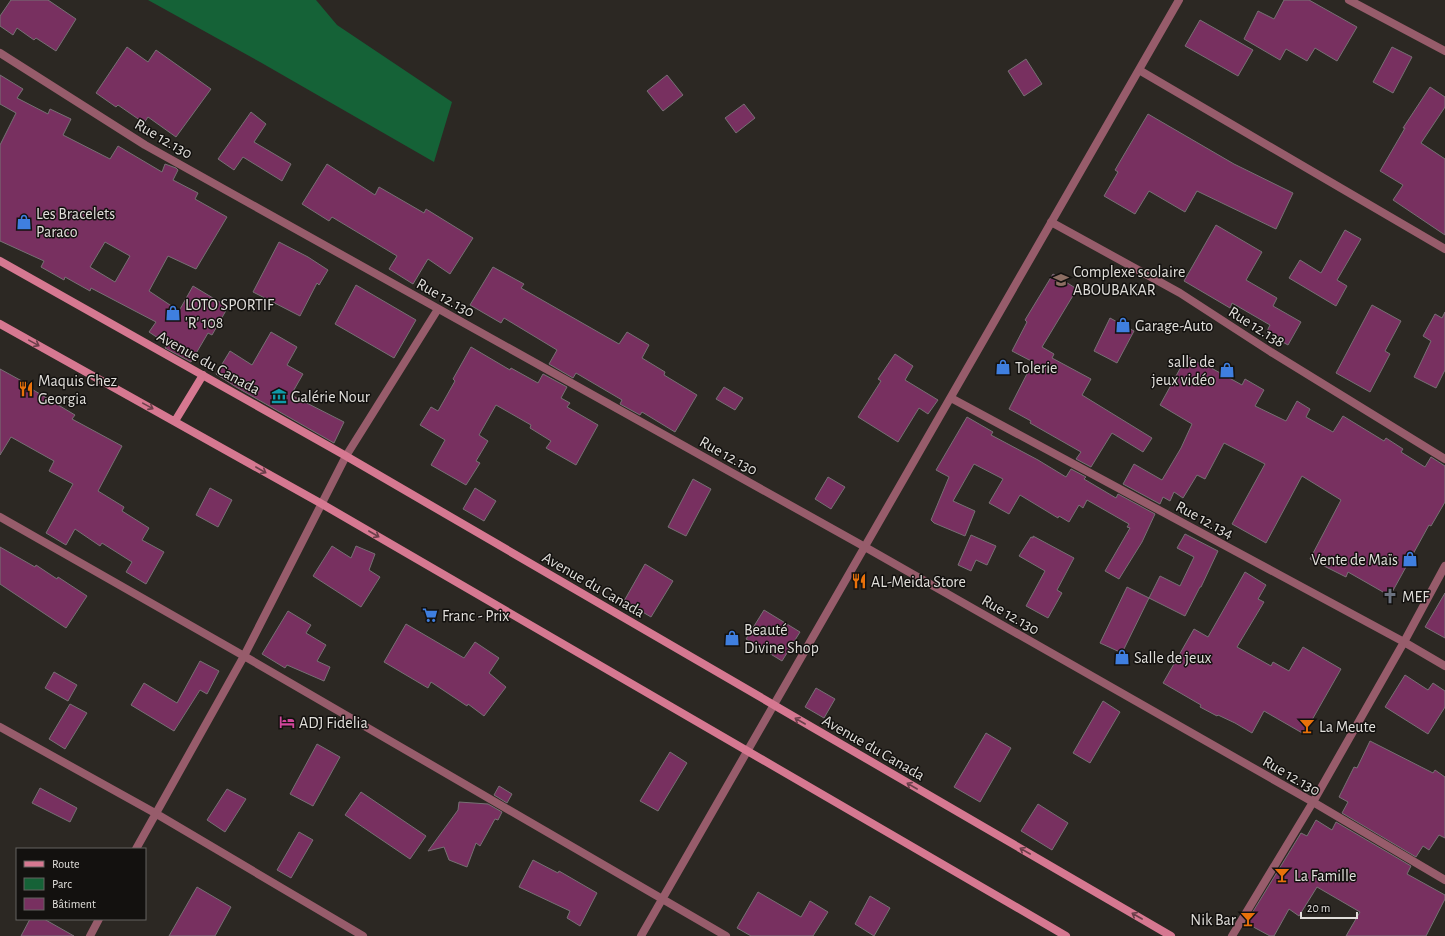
<svg xmlns="http://www.w3.org/2000/svg" width="1445" height="936" viewBox="0 0 1445 936" font-family="'Alegreya Sans',sans-serif">
	<style>
		.green { fill: #156237 }
		.building { fill: #783060; stroke: #777074; fill-rule: evenodd }
		.lines { fill: none; stroke-linecap: round; stroke-linejoin: round }
		.minor { stroke: #975c6b; stroke-width: 8 }
		.secondary { stroke: #d67891; stroke-width: 8 }
		.oneway { stroke: #6b3f4a }
		.labels { text-anchor: middle; stroke-width: 3; stroke-linejoin: round; paint-order: stroke }
		.street-label { font-size: 16px; fill: #e0deda; stroke: #13110f }
		.poi-label { font-size: 16px; fill: #e0deda; stroke: #13110f; text-anchor: start }
	</style>
	<rect width="100%" height="100%" fill="#2c2823"/>
	<!-- green -->
	<path class="green" d="M148,0H316L337,25L452,102L434,162L260,62Z"/>
	<!-- building -->
	<path class="building" d="M11,0H48L76,19L56,51L36,38L34,40L17,28L13,35L0,26V16Z
		M1284,0H1309L1357,27L1337,61L1315,48L1307,61L1286,49L1280,60L1244,39L1258,11L1274,19Z
		M1200,20L1253,50L1238,76L1185,46Z
		M127,47L148,62L156,50L211,89L176,137L148,117L144,123L118,105L116,107L96,93Z
		M1392,47L1412,57L1393,93L1373,82Z
		M1026,59L1042,84L1024,96L1008,71Z
		M0,75L23,89L17,98L48,114L50,109L71,119L63,135L110,159L118,146L162,172L165,164L176,168L178,170L173,180L198,193L195,199L227,217L196,269L168,256L149,291L179,311L193,286L228,307L212,335L208,333L191,362L165,348L167,344L149,332L156,322L91,288L90,291L65,277L64,280L41,267L44,261L0,241V145L16,113L0,104ZM105,242L130,256L115,282L90,267Z
		M667,75L683,95L663,111L647,91Z
		M1430,87L1445,97V107L1421,143L1445,159V235L1393,200L1403,185L1380,171L1405,128H1403Z
		M744,104L755,118L736,133L725,118Z
		M251,112L266,124L254,142L291,164L282,181L243,157L234,170L218,159Z
		M1148,114L1234,164L1293,193L1276,229L1197,191L1185,212L1149,191L1135,214L1104,196L1118,172L1115,170Z
		M327,164L375,195L379,187L424,213L426,209L473,238L450,274L428,259L413,284L389,269L397,256L332,217L329,221L302,204Z
		M1216,225L1262,252L1246,280L1277,298L1273,306L1301,322L1288,345L1266,333L1270,325L1232,303L1230,308L1184,281Z
		M1345,230L1361,239L1337,280L1347,286L1336,306L1289,278L1300,260L1321,273Z
		M279,242L308,257L328,270L319,285L317,283L300,316L253,292Z
		M493,267L524,284L521,288L619,344L627,332L649,345L642,358L665,372L664,375L697,395L675,432L642,412L640,415L620,404L622,400L576,373L573,378L549,364L557,350L504,318L501,323L470,305Z
		M1053,274L1077,289L1042,347L1054,354L1052,358L1091,379L1082,395L1152,438L1143,452L1112,433L1091,467L1076,459L1081,452L1030,423L1031,421L1009,409L1033,362L1012,351L1027,322L1025,320Z
		M356,285L416,320L394,358L335,324Z
		M1372,305L1401,321L1385,351L1390,354L1370,392L1336,373Z
		M1445,312V370L1436,388L1414,377L1431,341L1423,336L1435,314L1442,318Z
		M1110,318L1134,331L1117,363L1094,351Z
		M271,332L297,347L287,365L303,374L291,395L344,422L334,443L236,387L216,374L230,351L252,365Z
		M471,347L510,370L511,368L538,383L543,374L567,387L561,398L570,403L567,407L598,425L576,465L546,448L551,441L530,428L531,425L496,405L479,435L488,441L476,461L480,463L466,485L431,465L445,440L420,425L431,407L438,411L455,381L453,379Z
		M895,354L913,366L905,380L938,400L928,414L919,408L898,442L858,417L881,381L878,379Z
		M1187,356L1204,366V364L1242,385L1245,379L1264,390L1255,406L1286,421L1297,401L1310,409L1306,417L1333,432L1343,416L1384,441L1386,438L1403,449L1401,452L1425,467L1431,457L1445,466V502L1431,526L1429,525L1390,596L1348,572L1346,577L1310,559L1341,500L1302,476L1266,543L1232,524L1265,464L1224,443L1205,479L1197,475L1183,498L1174,492L1170,501L1163,497L1160,504L1123,484L1134,464L1162,480L1181,448L1192,424L1160,405Z
		M0,369L31,386L30,388L75,415L72,419L122,446L98,491L124,507L122,511L149,528L142,540L164,552L146,584L126,572L132,562L102,543L100,546L75,529L66,545L46,533L73,484L49,471L54,461L11,437L0,455Z
		M724,387L743,398L735,410L716,399Z
		M967,417L993,432L991,435L1038,460L1066,477L1071,469L1086,477L1084,479L1116,498L1118,494L1155,514L1142,542L1119,579L1105,571L1130,528L1127,527L1129,524L1087,500L1083,508L1079,505L1069,522L1059,516L1058,518L1020,495L1009,514L989,503L1003,479L974,464L953,501L975,511L965,536L934,523L931,520L949,477L936,470Z
		M828,477L845,487L831,509L815,499Z
		M693,479L711,489L686,536L668,527Z
		M210,488L232,500L218,527L196,515Z
		M475,488L496,501L484,521L463,509Z
		M1185,534L1218,551L1201,587H1200L1185,616L1149,598L1160,576L1180,586L1194,557L1177,548Z
		M971,535L996,546L987,565L976,560L971,571L958,565Z
		M1033,536L1074,558L1057,590L1062,593L1048,618L1026,606L1045,571L1019,556L1031,537L1033,538Z
		M332,546L351,558L356,546L375,554L369,570L380,577L361,607L313,576Z
		M0,547L35,567L36,565L57,579L58,577L87,596L66,628L0,584Z
		M645,564L673,581L651,617L624,601Z
		M1245,572L1266,585L1258,599L1264,602L1237,647L1271,666L1273,662L1289,671L1303,647L1341,669L1304,734L1264,711L1252,733L1235,723L1218,715L1217,716L1200,707L1201,705L1163,683L1194,629L1208,637Z
		M1127,587L1149,598L1122,653L1100,643Z
		M1445,593V638L1425,627Z
		M764,610L800,632L782,661L746,639Z
		M288,611L311,625L306,633L326,645L317,661L330,667L324,681L287,665L285,668L262,654Z
		M406,624L464,658L475,642L499,658L489,673L506,687L484,716L468,704L467,706L431,682L428,688L384,662Z
		M200,661L219,671L207,694L200,690L174,731L131,705L144,683L177,703Z
		M54,672L77,685L68,701L45,688Z
		M1405,675L1428,690L1433,683L1445,691V707L1428,734L1385,707Z
		M816,688L835,699L824,718L805,707Z
		M1103,701L1120,712L1090,763L1073,753Z
		M70,704L87,713L65,749L49,739Z
		M986,733L1011,748L980,802L954,787Z
		M1370,741L1433,773L1435,770L1445,777V838L1439,835L1429,850L1423,846L1416,857L1342,813L1348,802L1339,797L1354,767L1357,768Z
		M317,744L340,757L313,806L290,794Z
		M670,752L687,763L658,811L640,801Z
		M499,786L512,794L507,803L494,795Z
		M40,788L77,808L70,822L32,803Z
		M227,789L246,799L225,832L207,820Z
		M361,792L426,836L410,859L345,815Z
		M459,802L488,804L502,812L498,820L495,819L480,846L476,843L467,867L449,860L444,847L428,851L458,810Z
		M1038,804L1068,823L1052,850L1021,831Z
		M1316,820L1332,830L1336,822L1411,866L1407,874L1445,895V899L1426,936H1346L1360,912L1317,887L1299,916L1289,909L1274,936H1270L1246,923L1301,833L1307,836Z
		M299,832L313,840L291,878L277,870Z
		M533,860L558,873L559,871L597,893L580,926L567,918L570,911L519,887Z
		M197,887L231,907L215,936H169Z
		M758,892L801,917L810,901L828,912L813,936H751L737,928Z
		M870,896L890,908L874,936L855,924Z
		M30,919H44L74,936H21Z"/>
	<g class="lines">
		<!-- minor -->
		<path class="minor" d="M1349,0L1445,51
			M0,53L145,145L865,547L1313,802L1445,880
			M1139,70L1445,249
			M1051,222L1180,293L1271,352L1445,459
			M951,398L1404,642L1445,666
			M0,517L244,656L726,936
			M0,727L155,813L363,936
			M136,849L244,656L346,456L438,309
			M90,936L99,919
			M641,936L1179,0
			M1232,936L1313,802L1404,642L1445,566"/>
		<!-- secondary -->
		<path class="secondary" d="M0,261L346,456L1171,936
			M0,324L322,504L1066,936
			M175,421L203,375"/>
	</g>
	<!-- one-way arrows -->
	<defs><path id="oneway-shaft" d="M-6 0H5M1.5-3L5.5 0L1.5 3" fill="none" stroke-width="1.6" stroke-linecap="round" stroke-linejoin="round"/></defs>
	<g class="oneway">
		<use href="#oneway-shaft" transform="translate(34 343) rotate(29)"/>
		<use href="#oneway-shaft" transform="translate(148 406) rotate(29)"/>
		<use href="#oneway-shaft" transform="translate(261 470) rotate(30)"/>
		<use href="#oneway-shaft" transform="translate(374 534) rotate(30)"/>
		<use href="#oneway-shaft" transform="translate(800 721) rotate(-150)"/>
		<use href="#oneway-shaft" transform="translate(912 786) rotate(-150)"/>
		<use href="#oneway-shaft" transform="translate(1025 851) rotate(-150)"/>
		<use href="#oneway-shaft" transform="translate(1137 916) rotate(-150)"/>
	</g>
	<!-- icons -->
	<defs>
		<g id="shop-bare" transform="scale(1.2)"><path d="M-5-2.5h2.3a2.7 3.5 0 0 1 5.4 0H5L5.5 6h-11ZM-1.5-2.5h3a1.5 2.3 0 0 0-3 0Z" fill="#3f7fe0" stroke="#13110f" stroke-width="2.5" paint-order="stroke"/></g>
		<g id="school-bare" transform="scale(1.2)"><path d="M0-5L7-2L0 1L-7-2ZM-4 1L0 2.5L4 1V4Q0 6-4 4Z" fill="#8d6e63" stroke="#13110f" stroke-width="2.5" paint-order="stroke"/></g>
		<g id="restaurant-bare" transform="scale(1.2)"><path d="M-5-6h1v4h1v-4h1v4h1v-4h1v5L-1.5 .5V6h-2V.5L-5-1ZM5-6V6H3V1.5H1.5Q1.5-4 5-6Z" fill="#e8710a" stroke="#13110f" stroke-width="2.5" paint-order="stroke"/></g>
		<g id="museum-bare" transform="scale(1.2)"><path d="M0-6L6-3V-2H-6V-3ZM-5-1h2V3h-2ZM-1-1h2V3h-2ZM3-1h2V3H3ZM-6 4H6V6H-6Z" fill="#0f9aa8" stroke="#13110f" stroke-width="2.5" paint-order="stroke"/></g>
		<g id="church-bare" transform="scale(1.2)"><path d="M-1.2-6h2.4v3.5h3.3v2.4h-3.3V6h-2.4V-.1h-3.3v-2.4h3.3Z" fill="#6b7280" stroke="#13110f" stroke-width="2.5" paint-order="stroke"/></g>
		<g id="supermarket-bare" transform="scale(1.2)"><path d="M-6-5.5h2.5l.6 2H6L4.5 2H-2.5L-4.4-4H-6ZM-1.5 3.2a1.3 1.3 0 1 0 .1 0ZM3 3.2a1.3 1.3 0 1 0 .1 0Z" fill="#3f7fe0" stroke="#13110f" stroke-width="2.5" paint-order="stroke"/></g>
		<g id="hotel-bare" transform="scale(1.2)"><path d="M-6-4.5h1.5V1H6V5H4.5V3h-9V5H-6ZM-4 0a1.8 1.8 0 1 1 3.6 0ZM.5 0V-2.5h3Q6-2.5 6 0Z" fill="#d1479c" stroke="#13110f" stroke-width="2.5" paint-order="stroke"/></g>
		<g id="bar-bare" transform="scale(1.2)"><path d="M-6-5H6L.8 .8V4.5H3.5V6h-7V4.5H-.8V.8Z" fill="#e8710a" stroke="#13110f" stroke-width="2.5" paint-order="stroke"/></g>
	</defs>
	<g fill-rule="evenodd">
		<use href="#shop-bare" x="24" y="222"/>
		<use href="#school-bare" x="1061" y="280"/>
		<use href="#shop-bare" x="173" y="313"/>
		<use href="#shop-bare" x="1123" y="325"/>
		<use href="#shop-bare" x="1003" y="367"/>
		<use href="#shop-bare" x="1227" y="370"/>
		<use href="#restaurant-bare" x="26" y="389"/>
		<use href="#museum-bare" x="279" y="396"/>
		<use href="#shop-bare" x="1410" y="559"/>
		<use href="#restaurant-bare" x="859" y="581"/>
		<use href="#church-bare" x="1390" y="596"/>
		<use href="#supermarket-bare" x="430" y="615"/>
		<use href="#shop-bare" x="732" y="638"/>
		<use href="#shop-bare" x="1122" y="657"/>
		<use href="#hotel-bare" x="287" y="722"/>
		<use href="#bar-bare" x="1307" y="726"/>
		<use href="#bar-bare" x="1282" y="875"/>
		<use href="#bar-bare" x="1248" y="919"/>
	</g>
	<g class="labels">
		<!-- street labels -->
		<g class="street-label">
			<text transform="translate(164 138) rotate(30)" y="6">Rue 12.130</text>
			<text transform="translate(446 297) rotate(29)" y="6">Rue 12.130</text>
			<text transform="translate(1257 326) rotate(32)" y="6">Rue 12.138</text>
			<text transform="translate(209 362) rotate(29)" y="6">Avenue du Canada</text>
			<text transform="translate(729 455) rotate(29)" y="6">Rue 12.130</text>
			<text transform="translate(1205 519) rotate(28)" y="6">Rue 12.134</text>
			<text transform="translate(594 584) rotate(30)" y="6">Avenue du Canada</text>
			<text transform="translate(1011 614) rotate(30)" y="6">Rue 12.130</text>
			<text transform="translate(874 747) rotate(30)" y="6">Avenue du Canada</text>
			<text transform="translate(1292 775) rotate(30)" y="6">Rue 12.130</text>
		</g>
		<!-- poi labels -->
		<g class="poi-label">
			<text x="36" y="219">Les Bracelets<tspan x="36" dy="18">Paraco</tspan></text>
			<text x="1073" y="277">Complexe scolaire<tspan x="1073" dy="18">ABOUBAKAR</tspan></text>
			<text x="185" y="310">LOTO SPORTIF<tspan x="185" dy="18">'R' 108</tspan></text>
			<text x="1135" y="331">Garage-Auto</text>
			<text x="1215" y="367" text-anchor="end">salle de<tspan x="1215" dy="18">jeux vidéo</tspan></text>
			<text x="1015" y="373">Tolerie</text>
			<text x="38" y="386">Maquis Chez<tspan x="38" dy="18">Georgia</tspan></text>
			<text x="291" y="402">Galérie Nour</text>
			<text x="1398" y="565" text-anchor="end">Vente de Maïs</text>
			<text x="871" y="587">AL-Meida Store</text>
			<text x="1402" y="602">MEF</text>
			<text x="442" y="621">Franc - Prix</text>
			<text x="744" y="635">Beauté<tspan x="744" dy="18">Divine Shop</tspan></text>
			<text x="1134" y="663">Salle de jeux</text>
			<text x="299" y="728">ADJ Fidelia</text>
			<text x="1319" y="732">La Meute</text>
			<text x="1294" y="881">La Famille</text>
			<text x="1236" y="925" text-anchor="end">Nik Bar</text>
		</g>
	</g>
	<!-- legend -->
	<rect x="16" y="848" width="130" height="72" fill="#13110f" stroke="#656360"/>
	<rect x="24" y="861" width="20" height="6" fill="#d67891" stroke="#656360"/>
	<text x="52" y="868" font-size="12" fill="#e0deda">Route</text>
	<rect x="24" y="878" width="20" height="12" fill="#156237" stroke="#656360"/>
	<text x="52" y="888" font-size="12" fill="#e0deda">Parc</text>
	<rect x="24" y="898" width="20" height="12" fill="#783060" stroke="#656360"/>
	<text x="52" y="908" font-size="12" fill="#e0deda">Bâtiment</text>
	<!-- scale -->
	<path d="M1301 912v6h56v-6" fill="none" stroke="#e0deda" stroke-width="2"/>
	<text x="1307" y="912" font-size="12" fill="#e0deda" stroke="#13110f" stroke-width="3" paint-order="stroke">20 m</text>
</svg>
